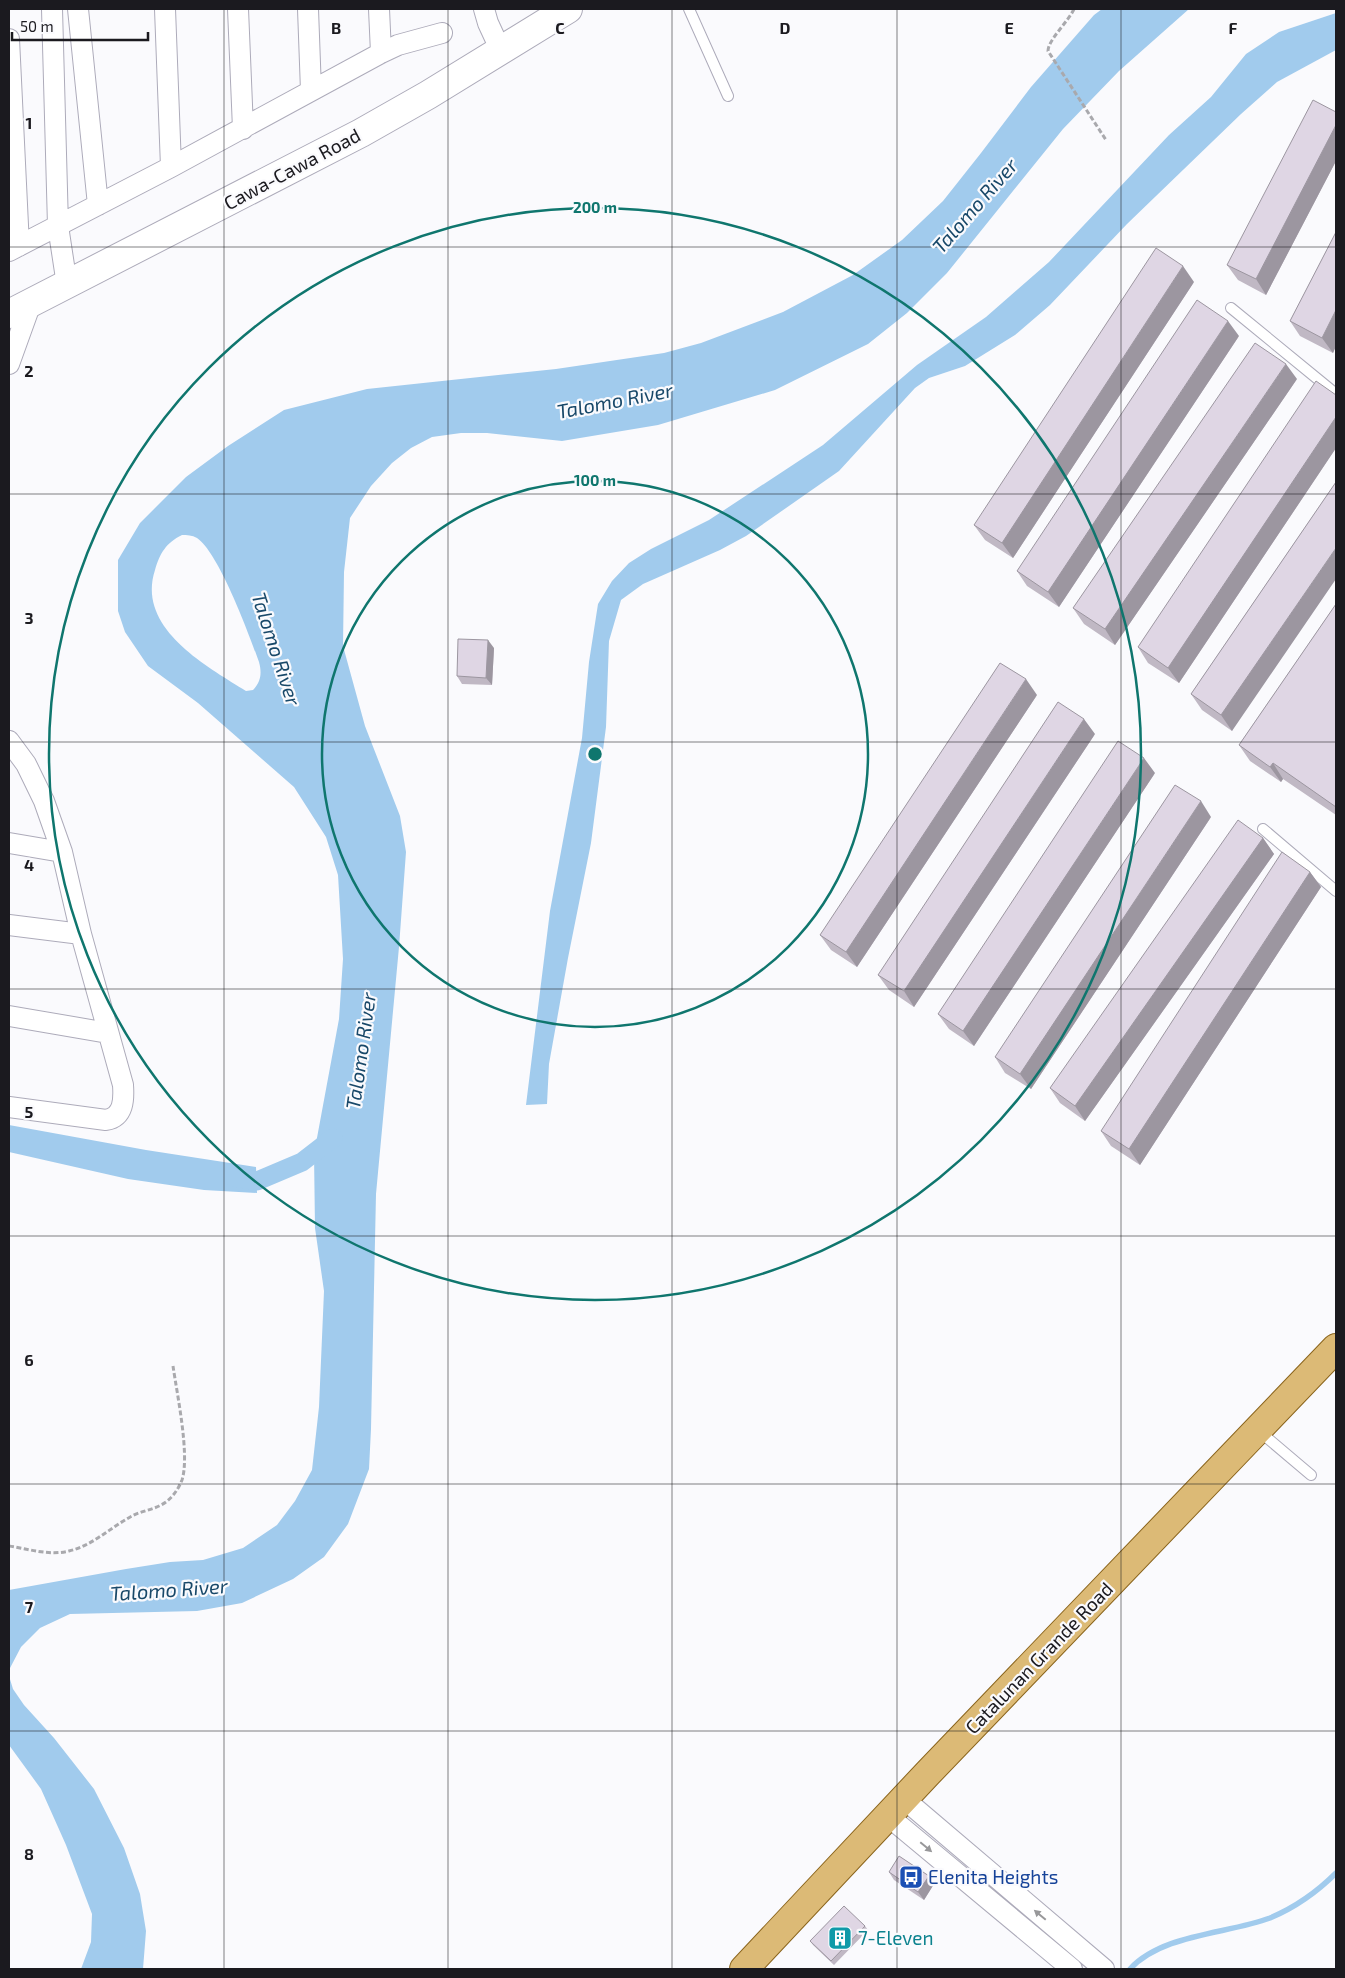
<svg xmlns="http://www.w3.org/2000/svg" width="1345" height="1978" viewBox="0 0 1345 1978" font-family="'Exo 2',sans-serif">
	<style>
		.water { fill: #a1cbed; fill-rule: evenodd }
		.lines { fill: none; stroke-linecap: round; stroke-linejoin: round }
		.stream { stroke: #a1cbed; stroke-width: 5.5 }
		.canal { stroke: #a1cbed; stroke-width: 19 }
		.lane-casing { stroke: #adabba; stroke-width: 12 }
		.street-casing { stroke: #adabba; stroke-width: 22 }
		.secondary-casing { stroke: #adabba; stroke-width: 30 }
		.primary-casing { stroke: #8a641c; stroke-width: 30 }
		.path { stroke: #a9a9ad; stroke-width: 3; stroke-dasharray: 5 2.5; stroke-linecap: butt }
		.lane { stroke: #fff; stroke-width: 10 }
		.street { stroke: #fff; stroke-width: 20 }
		.secondary { stroke: #fff; stroke-width: 28 }
		.primary { stroke: #dcba76; stroke-width: 28 }
		.wall { fill: #c0b8c4 }
		.shaded-wall { fill: #9c96a0 }
		.building { fill: #dfd6e4; stroke: #9c96a0 }
		.oneway { fill: #98989a }
		.grid { fill: none; stroke: #1b1a1f; stroke-width: 1; stroke-opacity: 0.55 }
		.ring { fill: none; stroke: #0f766e; stroke-width: 2.5 }
		.labels { text-anchor: middle; stroke-width: 4.5; stroke-linejoin: round; paint-order: stroke }
		.street-label { font-size: 19px; fill: #1b1a1f; stroke: #fafafd }
		.transit-label { font-size: 19px; fill: #164399; stroke: #fafafd; text-anchor: start }
		.culture-label { font-size: 19px; fill: #0d838f; stroke: #fafafd; text-anchor: start }
		.water-label { font-size: 20px; font-style: italic; fill: #184869; stroke: #fafafd }
		.grid-label { font-size: 16px; text-anchor: middle; font-weight: bold; fill: #1b1a1f; stroke: #fafafd; stroke-width: 4.5; stroke-linejoin: round; paint-order: stroke }
		.centre { fill: #0f766e; stroke: #fafafd; stroke-width: 2.5 }
		.ring-label { font-size: 15px; text-anchor: middle; font-weight: bold; fill: #0f766e; stroke: #fafafd; stroke-width: 4.5; stroke-linejoin: round; paint-order: stroke }
	</style>
	<rect width="100%" height="100%" fill="#fafafd"/>
	<!-- water -->
	<path class="water" d="M1102,9H1189L1119,71L1063,129L947,273L907,313L868,344L775,390L658,425L562,441L487,433H461L432,437L411,448L392,463L371,486L350,518L344,572L343,646L365,726L400,816L406,852L399,947L376,1194L371,1429L369,1469L348,1524L324,1557L293,1579L242,1603L197,1611L70,1614L40,1628L21,1647L9,1670V1590L126,1569L170,1562L203,1560L243,1548L277,1525L295,1501L312,1470L319,1407L324,1291L315,1228L314,1154L339,1019L343,959L338,875L326,837L294,787L198,703L148,666L125,632L118,611V560L140,523L186,477L228,446L284,410L367,389L556,369L664,353L701,343L783,312L853,275L902,240L943,201L981,153L1031,87L1094,15ZM182,535C187,535 192,535 197,538C219,553 249,634 259,662C262,673 261,682 253,690L246,691C206,666 136,628 155,570C160,553 166,543 182,535Z
		M1336,13V50L1277,82L1241,114L1127,224L1050,305L1015,335L965,366L929,378L915,388L839,471L746,536L720,550L643,584L621,600L609,641L606,727L591,843L568,958L549,1064L547,1104L526,1105L550,911L582,738L589,662L598,604L612,581L629,563L651,549L709,520L823,445L917,365L986,317L1049,262L1169,135L1211,97L1246,54L1279,32Z
		M9,1125L146,1150L256,1167L257,1193L204,1190L128,1179L9,1152Z
		M9,1676L13,1689L24,1705L54,1738L94,1789L124,1848L140,1894L146,1931L143,1969H81L91,1942L92,1914L66,1845L41,1789L9,1745Z"/>
	<g class="lines">
		<!-- stream -->
		<path class="stream" d="M1130,1969C1162,1934 1227,1934 1270,1918C1296,1907 1316,1893 1336,1873"/>
		<!-- canal -->
		<path class="canal" d="M233,1177L257,1181L302,1162L333,1138"/>
		<!-- lane casing -->
		<g class="lane-casing">
			<path id="lane" d="M689,9L728,96
				M1231,308L1336,394
				M1263,829L1336,891
				M1259,1431L1311,1475"/>
		</g>
		<!-- street casing -->
		<g class="street-casing">
			<path id="street" d="M52,9L58,226L67,285
				M78,9L98,205
				M165,9L171,167
				M238,9L243,129
				M308,9L311,91
				M379,9L381,53
				M484,9L488,23L501,51
				M9,39L19,246
				M9,251L171,167L381,53L398,45L442,33
				M9,364L31,303
				M9,741L26,764L44,801L62,852L81,934L123,1085C124,1099 124,1117 106,1120L9,1107
				M9,843L62,852
				M9,925L81,934
				M9,1016L108,1033
				M904,1799L1104,1969
				M888,1816L1072,1969"/>
		</g>
		<!-- secondary casing -->
		<g class="secondary-casing">
			<path id="secondary" d="M9,314L361,133L428,95L568,9"/>
		</g>
		<!-- primary casing -->
		<g class="primary-casing">
			<path id="primary" d="M744,1969L928,1773L1336,1348"/>
		</g>
		<!-- path -->
		<path class="path" d="M1074,9C1068,22 1048,40 1048,51L1106,140
			M9,1546C29,1549 49,1556 69,1551C92,1546 111,1527 132,1516C141,1511 152,1510 161,1505C171,1500 178,1490 182,1480C190,1455 177,1394 173,1366"/>
		<!-- lane -->
		<use href="#lane" class="lane"/>
		<!-- street -->
		<use href="#street" class="street"/>
		<!-- secondary -->
		<use href="#secondary" class="secondary"/>
		<!-- primary -->
		<use href="#primary" class="primary"/>
	</g>
	<!-- wall -->
	<path class="wall" d="M1336,112V161L1266,295L1238,280L1227,265Z
		M1336,232V346L1333,353L1300,336L1290,321Z
		M1194,282L1013,558L985,540L974,525Z
		M1239,336L1059,607L1027,586L1017,571Z
		M1297,379L1115,645L1084,624L1073,608Z
		M1336,395V448L1179,683L1148,663L1138,647Z
		M1336,482L1232,731L1202,710L1191,694Z
		M1336,604V815L1283,779L1281,782L1250,761L1239,745Z
		M494,648L492,685L462,684L457,676Z
		M1037,695L857,967L831,950L820,935Z
		M1095,734L914,1007L889,990L878,975Z
		M1155,773L974,1046L949,1029L938,1014Z
		M1211,817L1031,1089L1005,1073L995,1057Z
		M1263,838L1274,854L1085,1121L1060,1103L1050,1088Z
		M1310,872L1321,887L1140,1165L1111,1146L1101,1131Z
		M889,1872L929,1876L934,1884L924,1900L894,1880Z
		M865,1926L868,1930L834,1965L813,1945L810,1941Z"/>
	<!-- shaded-wall -->
	<path class="shaded-wall" d="M1336,125V161L1266,295L1256,279Z
		M1183,266L1194,282L1013,558L1002,543Z
		M1336,310V346L1333,353L1322,338Z
		M1228,321L1239,336L1059,607L1048,592Z
		M1286,364L1297,379L1115,645L1105,629Z
		M1336,417V448L1179,683L1168,668Z
		M1336,548V579L1232,731L1221,715Z
		M488,640L494,648L492,685L486,678Z
		M1026,679L1037,695L857,967L846,952Z
		M1084,719L1095,734L914,1007L904,991Z
		M1144,758L1155,773L974,1046L963,1031Z
		M1273,763L1283,779L1281,782L1270,767Z
		M1201,801L1211,817L1031,1089L1020,1074Z
		M1263,838L1274,854L1085,1121L1075,1106Z
		M1310,872L1321,887L1140,1165L1129,1149Z
		M929,1876L934,1884L924,1900L918,1892Z"/>
	<!-- building -->
	<path class="building" d="M1313,100L1336,112V125L1256,279L1227,265Z
		M1336,232V310L1322,338L1290,321Z
		M1156,248L1183,266L1002,543L974,525Z
		M1197,300L1228,321L1048,592L1017,571Z
		M1255,343L1286,364L1105,629L1073,608Z
		M1316,381L1336,395V417L1168,668L1138,647Z
		M1336,482V548L1221,715L1191,694Z
		M1336,604V807L1273,763L1270,767L1239,745Z
		M458,639L488,640L486,678L457,676Z
		M1000,663L1026,679L846,952L820,935Z
		M1058,702L1084,719L904,991L878,975Z
		M1118,741L1144,758L963,1031L938,1014Z
		M1175,785L1201,801L1020,1074L995,1057Z
		M1238,820L1263,838L1075,1106L1050,1088Z
		M1282,852L1310,872L1129,1149L1101,1131Z
		M899,1856L929,1876L918,1892L889,1872Z
		M844,1906L865,1926L831,1961L810,1941Z"/>
	<!-- one-way arrows -->
	<defs><path id="oneway-solid" d="M-6-.8H1V-3.2L6.5 0L1 3.2V.8H-6Z" transform="scale(1.25)"/></defs>
	<g class="oneway">
		<use href="#oneway-solid" transform="translate(926 1847) rotate(40)"/>
		<use href="#oneway-solid" transform="translate(1040 1915) rotate(-140)"/>
	</g>
	<!-- grid -->
	<path class="grid" d="M224,9V1969M448,9V1969M672,9V1969M897,9V1969M1121,9V1969M9,247H1336M9,494H1336M9,742H1336M9,989H1336M9,1236H1336M9,1484H1336M9,1731H1336"/>
	<!-- distance rings -->
	<g class="ring">
		<circle cx="595" cy="754" r="273"/>
		<circle cx="595" cy="754" r="546"/>
	</g>
	<!-- icons -->
	<defs>
		<g id="bus-square" transform="scale(1.25)"><rect x="-9" y="-9" width="18" height="18" rx="4" fill="#1a4fb4" stroke="#fafafd"/><path d="M-5-6H5V4H4V6H2V4H-2V6H-4V4H-5ZM-3.5-4V0h7V-4ZM-3.5 1.2v1.5H-2V1.2ZM2 1.2v1.5H3.5V1.2Z" fill="#fff"/></g>
		<g id="building-square" transform="scale(1.25)"><rect x="-9" y="-9" width="18" height="18" rx="4" fill="#0f9aa8" stroke="#fafafd"/><path d="M-4-6H4V6H1V3H-1V6H-4ZM-2.5-4.3h1.7v1.8h-1.7ZM.8-4.3h1.7v1.8H.8ZM-2.5-1h1.7V.8h-1.7ZM.8-1h1.7V.8H.8Z" fill="#fff"/></g>
	</defs>
	<g fill-rule="evenodd">
		<use href="#bus-square" x="911" y="1877"/>
		<use href="#building-square" x="840" y="1938"/>
	</g>
	<g class="labels">
		<!-- street labels -->
		<g class="street-label">
			<text transform="translate(292 169) rotate(-28)" y="7">Cawa-Cawa Road</text>
			<text transform="translate(1039 1658) rotate(-46)" y="7">Catalunan Grande Road</text>
		</g>
		<!-- transit labels -->
		<g class="transit-label">
			<text x="928" y="1884">Elenita Heights</text>
		</g>
		<!-- culture labels -->
		<g class="culture-label">
			<text x="858" y="1945">7-Eleven</text>
		</g>
		<!-- water labels -->
		<g class="water-label">
			<text transform="translate(975 206) rotate(-49)" y="7">Talomo River</text>
			<text transform="translate(615 401) rotate(-11)" y="7">Talomo River</text>
			<text transform="translate(276 649) rotate(72)" y="7">Talomo River</text>
			<text transform="translate(361 1051) rotate(-82)" y="7">Talomo River</text>
			<text transform="translate(169 1590) rotate(-4)" y="7">Talomo River</text>
		</g>
	</g>
	<g class="grid-label">
		<text x="336" y="34">B</text>
		<text x="560" y="34">C</text>
		<text x="785" y="34">D</text>
		<text x="1009" y="34">E</text>
		<text x="1233" y="34">F</text>
		<text x="29" y="129">1</text>
		<text x="29" y="377">2</text>
		<text x="29" y="624">3</text>
		<text x="29" y="871">4</text>
		<text x="29" y="1118">5</text>
		<text x="29" y="1366">6</text>
		<text x="29" y="1613">7</text>
		<text x="29" y="1860">8</text>
	</g>
	<circle cx="595" cy="754" r="8" class="centre"/>
	<g class="ring-label">
		<text x="595" y="213">200 m</text>
		<text x="595" y="486">100 m</text>
	</g>
	<!-- border -->
	<rect width="1345" height="1978" fill="none" stroke="#1b1a1f" stroke-width="20"/>
	<!-- scale -->
	<path d="M12 32v8h136v-8" fill="none" stroke="#1b1a1f" stroke-width="2.5"/>
	<text x="20" y="32" font-size="15" fill="#1b1a1f" stroke="#fafafd" stroke-width="4" paint-order="stroke">50 m</text>
</svg>
